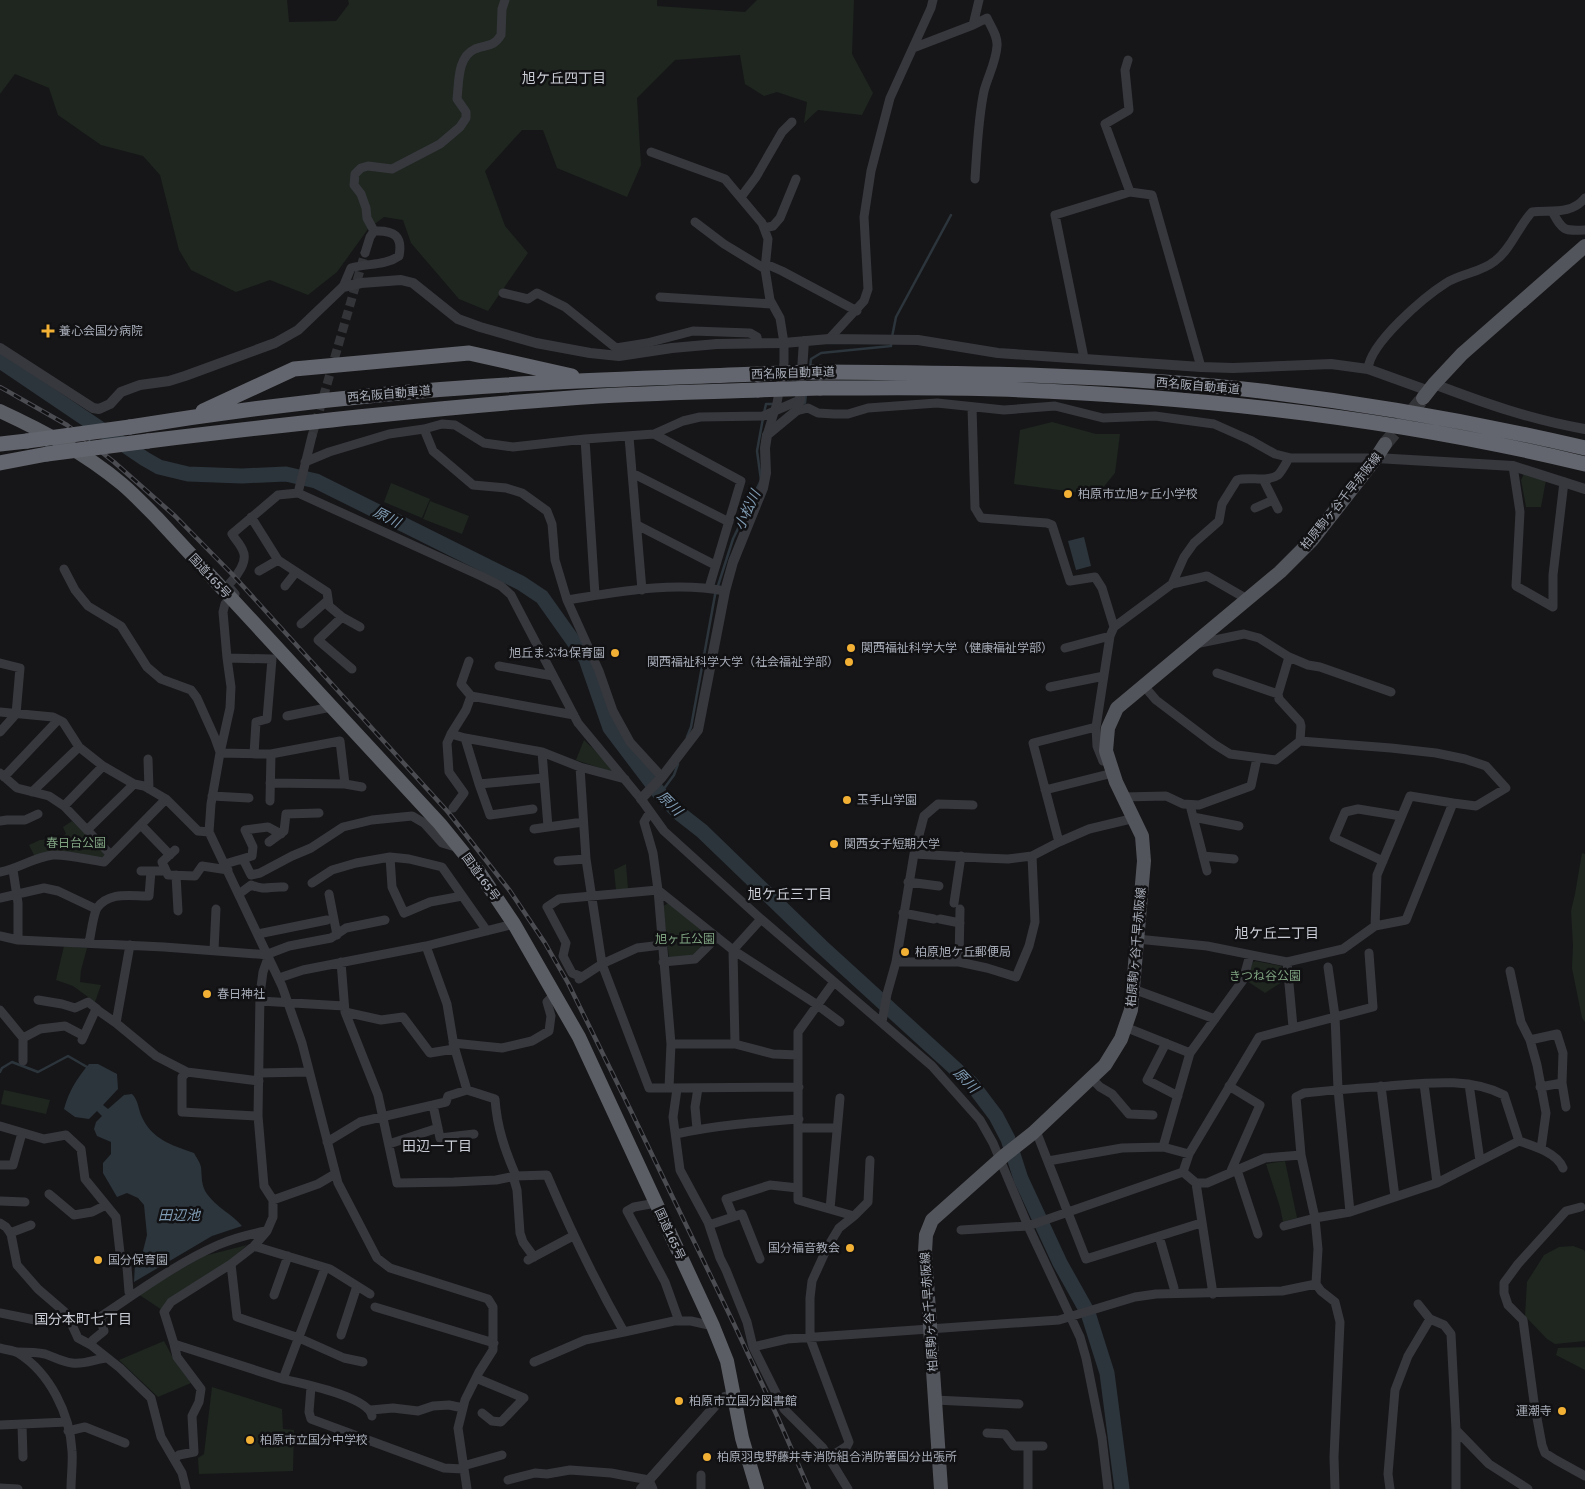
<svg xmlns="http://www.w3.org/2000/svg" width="1585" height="1489" viewBox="0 0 1585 1489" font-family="Signika,'Noto Sans JP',sans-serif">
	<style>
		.green { fill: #1e261f }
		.water { fill: #2c353c }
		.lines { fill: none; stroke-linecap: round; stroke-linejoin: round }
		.stream { stroke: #2c353c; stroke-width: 2.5 }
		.river { stroke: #2c353c; stroke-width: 15 }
		.minor-tunnel { stroke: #333438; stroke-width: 9; stroke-dasharray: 9 4.5; stroke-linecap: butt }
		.primary-tunnel { stroke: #333438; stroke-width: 14; stroke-dasharray: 14 7; stroke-linecap: butt }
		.minor { stroke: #37383d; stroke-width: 9 }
		.tertiary { stroke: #37383d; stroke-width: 10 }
		.primary { stroke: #53555c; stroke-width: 14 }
		.trunk { stroke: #5b5e65; stroke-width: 14 }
		.motorway { stroke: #63666e; stroke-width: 15 }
		.rail-casing { stroke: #4a4c52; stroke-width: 4.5 }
		.rail { stroke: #111113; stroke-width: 2.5; stroke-dasharray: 8; stroke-linecap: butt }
		.motorway-bridge { stroke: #63666e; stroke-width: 15 }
		.poi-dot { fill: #f2b134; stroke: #111113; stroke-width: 2 }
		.labels { text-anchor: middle; stroke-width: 5; stroke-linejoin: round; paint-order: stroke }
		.poi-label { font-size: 12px; fill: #a8adb8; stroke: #111113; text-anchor: start }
		.street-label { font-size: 12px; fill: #a8adb8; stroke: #111113 }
		.park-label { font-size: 12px; fill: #7fa381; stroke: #111113 }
		.neighbourhood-label { font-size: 14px; fill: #c9ccd4; stroke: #111113 }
		.water-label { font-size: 14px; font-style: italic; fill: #7f9bb3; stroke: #111113 }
	</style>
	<rect width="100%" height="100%" fill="#161618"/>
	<!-- green -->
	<path class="green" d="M0,0H287L289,22L336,21L349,4L348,0H657V6L745,12L757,0H854L852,54L873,93L862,115L818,110L804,123L807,102L777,92L764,96L745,84L740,55L675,60L637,98L641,165L627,197L557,168L543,130H522L485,171L505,226L528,253L488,311L459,299L411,243L403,220L384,217L368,229L337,272L308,295L270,280L236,292L191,270L179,250L160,175L143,156L101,145L58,115L49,88L15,74L0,94Z
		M1052,422L1096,434H1120L1115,473L1097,495L1014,484L1020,430Z
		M1524,474L1546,480L1541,507H1526L1521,480Z
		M391,483L430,499L422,518L384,502Z
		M430,501L469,516L462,534L423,519Z
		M584,740L614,769L612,772L576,760Z
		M72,821L107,855L102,859L35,857L29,845L40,840L60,838L66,834L63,827Z
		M1582,853L1585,854V1022L1582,1018L1572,968L1573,945L1571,911L1575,894Z
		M626,864L628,889L616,890L614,870Z
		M669,903L710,935V938L693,956L669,958L663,906Z
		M64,946L87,948L81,970L80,982L101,985L95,1002L73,986L56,980Z
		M1255,961L1281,966L1283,970L1282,982L1265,993L1247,981L1251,964Z
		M4,1090L50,1100L46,1114L1,1104Z
		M1285,1161L1297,1218L1283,1222L1280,1207L1266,1164Z
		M247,1245L221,1268L162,1310L138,1294L204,1256Z
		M1573,1246L1584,1250L1585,1252V1341L1555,1344L1547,1339L1525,1316L1527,1282L1544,1255L1559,1247Z
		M164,1341L172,1356L191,1383L158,1397L119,1360Z
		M1585,1347V1370L1556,1355L1558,1348Z
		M212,1387L282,1409L283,1429L294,1430L293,1471L199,1474L198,1458L204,1454Z"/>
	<!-- water -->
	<path class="water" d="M1084,537L1091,566L1076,570L1068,541Z
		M89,1064H98L117,1074L118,1089L103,1105L108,1109L124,1095L132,1094C138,1100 138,1107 141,1115C151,1139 171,1145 194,1153C196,1157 200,1162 201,1167C202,1177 201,1185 207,1194C216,1207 232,1214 242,1226L212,1236L134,1282L135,1264L142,1255L147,1235L144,1205L138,1198L127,1193L117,1197L103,1173V1163L111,1154V1142L97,1136L94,1129L96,1122L102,1116L97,1111L89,1119L75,1117L64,1109C69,1091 77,1078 89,1064Z"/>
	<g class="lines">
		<!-- stream -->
		<path class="stream" d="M892,337L896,317L951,215
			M810,368L811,359L821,353L891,346V342
			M803,403H805L806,393
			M764,413L766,404H775
			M687,737L691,727L715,595L733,539L761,480L757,451L763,418
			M660,794L674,775L678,764
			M0,1072L2,1068L12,1062L38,1072L68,1056L87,1067"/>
		<!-- river -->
		<path class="river" d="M0,361L145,459L159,467L188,474L242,476L286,474L316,481L521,583L542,597L586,659L610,728L660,794L679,813L702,831L821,946L971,1083L996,1116L1008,1139L1021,1179L1060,1263L1088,1313L1107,1373L1122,1489"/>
		<!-- minor-tunnel -->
		<path class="minor-tunnel" d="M312,436L365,253"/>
		<!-- primary-tunnel -->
		<path class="primary-tunnel" d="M1385,444L1423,398"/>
		<!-- minor -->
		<path class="minor" d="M973,25L979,0
			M913,48L973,25L987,18C991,27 998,36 997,46C996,62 988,76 984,91C978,120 977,149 975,179
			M1128,60L1125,70L1129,110L1105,124L1130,192
			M651,152L725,179L762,223L768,239L765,269L770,300L780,318L784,343V363L777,403L767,435
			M741,197L756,177L782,132L792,122
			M1553,213C1563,231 1564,231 1585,230
			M695,222L724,244L765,269
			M764,228L773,226L780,218L796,179
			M374,231L367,218L366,208L361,194L354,185L355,174L361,168L368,166L392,169L440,144L460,127L466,118V112L457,99C459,83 457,57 475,49C487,44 493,48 501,35L502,9L505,0
			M365,253L370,237L374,231
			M766,264L782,271L857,311
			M343,287L351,268C367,263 385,266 399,256C403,236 394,230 374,231
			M503,293L528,299L537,293L565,307L616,348L647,343L693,331L750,333L757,337L758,343
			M660,297L772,304
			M829,339L864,301L868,289L864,217L871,171L890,98L931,8L933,0
			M1084,358L1055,215L1130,192L1152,195L1201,367
			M1368,369C1370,343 1424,297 1446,283C1462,273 1480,273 1495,261C1511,249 1518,227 1532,212C1551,210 1571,215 1585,198
			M972,407L975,508L981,518L1047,523L1052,525L1070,581L1095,577L1102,588L1114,627
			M796,411L808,408L818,413L834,414H848L868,408L937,403L1004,410L1055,406L1103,418L1155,416L1214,424L1250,440L1275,454L1291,458H1376
			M424,429L433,451L473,485L506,488L522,493L547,511L552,524L555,560L567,600L599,671L613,711L630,742L662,777
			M654,434L741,481L709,588
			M629,437L642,590
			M585,439L595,595
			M305,462L329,452L389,434L424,429L442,424L455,425L484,443L513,447L585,439L654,434L683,421L700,417L763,416L800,400
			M1513,466L1520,512L1516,586L1553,607V575L1564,482
			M632,473L729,522
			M1263,479L1278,509
			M298,493L312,436
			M1255,508L1273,500
			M251,517L278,560L327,592L329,606L342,617L360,627
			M637,525L715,565
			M64,569L75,590L88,606L121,626L147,667L161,679L191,690L197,698L215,738L220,752
			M259,571L278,560
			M1172,584L1184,557L1194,543L1219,521L1222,504L1237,480C1250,476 1266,483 1278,475C1282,471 1286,463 1289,458
			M285,586L296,572
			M567,600C618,592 673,581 725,591
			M342,617L318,640L352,669
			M301,624L328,600
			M1195,644L1244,634L1259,638L1289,657L1308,665L1320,667L1391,692
			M1065,648L1110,636
			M1289,657L1278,694L1279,699L1300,722L1301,726L1300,741
			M227,658L272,659L267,719L256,722L254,754
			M469,661L461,684L471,696
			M0,663L20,668L16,714L0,732
			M499,666L553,676
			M1217,673L1278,694
			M1144,686L1156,700L1214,744L1230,754L1276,760L1300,741L1391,748L1436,753L1465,759L1486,766L1506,788L1476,806L1453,803
			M1050,687L1104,676
			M0,712L53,717L63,722L79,747L103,766L134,784L144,786L166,799L198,831L209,832
			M287,716L331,707
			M451,734L447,743L449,772L464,793L453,808
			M465,738L542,752L580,767L625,779
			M542,752L548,827
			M220,753L271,754L340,741L345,784L270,783
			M148,759L149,789
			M1103,761L1097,746L1096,727L1110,636L1114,627L1172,584L1207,576L1247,599
			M580,767L586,859L602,964L649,1088H669
			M0,773L17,788L49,796L64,806L111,855
			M4,777L58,720
			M544,778L479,784L465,738L451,734L466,710L471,696L574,715
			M345,784L362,787
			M479,784L490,815L533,809
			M1045,790L1109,774
			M32,792L79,747
			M212,796L249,798
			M1123,797L1166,796L1183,804L1199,805L1251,786L1257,758
			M270,801L271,754
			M1190,805L1207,871
			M64,806L103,766
			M650,812L644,822L653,853L658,890L671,1044L669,1088L799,1087
			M1193,817L1239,826
			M0,821L7,820H25L38,814
			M141,825L170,855
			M534,829L583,822
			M87,830L134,784
			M269,842L284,831L286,814L319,813
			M1059,842L1033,743L1096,727
			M175,850L162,862L168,875L195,876L202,866L228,870
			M914,854L983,858L1008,859L1032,856L1059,842L1089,829L1135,818
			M1203,856L1234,859
			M390,857L392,887L404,913L430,902L462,896
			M243,859L251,875L260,873L292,856L311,848L343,827L372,820L412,816L424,823L442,843L452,846H458
			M558,861L586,859
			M1383,861L1334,838L1345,812L1358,809L1401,816
			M225,864L252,856L253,847L245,830L268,827L281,834
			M13,870L18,903V940
			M141,871H166
			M0,872C18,869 34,857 53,855C66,854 89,860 104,862L166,799
			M176,875L178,911
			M908,882L939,886
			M312,883L332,870L356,863L390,857L409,859L442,867L487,931
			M239,894L251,885C266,891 269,886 284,887
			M329,894L337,935
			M0,898L44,888L58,891L96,909
			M954,903L961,856
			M903,913L934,919
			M940,919L960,923
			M258,934L327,920
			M0,936L18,940L164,947L269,955
			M1137,939L1207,946L1287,962L1343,949L1375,926L1377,875L1410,796L1453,803L1406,920L1375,926
			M89,943C91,934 93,915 97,908C109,891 131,896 149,896L151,871
			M130,945L116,1023L156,1056L187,1072L182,1077V1112L258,1116
			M426,946L447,1004L454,1046L467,1090
			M214,950L216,909
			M268,954L289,946L331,938L346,928L385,920
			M341,962L345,1012L378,1095L397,1183L454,1182L496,1180L516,1176L547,1175C570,1229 595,1281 624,1332L674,1321H691L713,1326
			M663,962L695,959L717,937
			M896,962H959L987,968L1016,977L1029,946L1035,922L1032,856
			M959,962L960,909
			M1287,962L1293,1027
			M1328,967L1335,1016L1338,1089L1350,1212
			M1510,971L1521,1022L1530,1040L1537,1065L1546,1113L1541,1149
			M582,977L572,973L563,956L566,943L547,907L559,899L658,890L733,950L816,1004L840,1022
			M279,978L303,970L426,946L514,924
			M579,979L602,964L637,948L662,945
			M1133,989L1215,1019
			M38,1000L62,1004L75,1008L88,1002L97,1009
			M260,1001L344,1006
			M0,1010L23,1038L40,1029L65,1026L84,1036
			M345,1012L381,1020L403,1017L430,1053L454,1049
			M882,1022L887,994L896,962L914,854L924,816L938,804L973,805
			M1125,1027L1190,1053
			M23,1038V1061
			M82,1040L96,1009L116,1023
			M1530,1040L1557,1034L1563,1053L1562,1083L1566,1107
			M453,1043L502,1048L532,1041L549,1031L551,1016L547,1002L555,994
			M1166,1043L1147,1080L1178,1096
			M671,1044H735L773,1054L798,1055
			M735,1044L733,950L761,919
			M187,1072L259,1081
			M259,1073L309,1072
			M1091,1078L1100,1087L1112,1094L1129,1114L1153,1115
			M1424,1084L1437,1183
			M1469,1084L1480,1161
			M1229,1086L1260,1105L1230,1173
			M1381,1086L1395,1197
			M1540,1087L1562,1083
			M677,1089L673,1117L680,1170L708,1222L720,1258L726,1270L747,1322L753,1347L784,1409L823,1448L848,1489
			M433,1105L440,1138L474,1134
			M0,1126L44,1139L66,1135L81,1149L85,1179L116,1217L120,1253L127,1267L129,1292L131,1296
			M799,1128H836
			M697,1129L695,1107L698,1088
			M1036,1131L1086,1259L1201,1223
			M676,1134C717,1125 758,1122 799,1119
			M327,1142L360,1122L446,1102L448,1096L467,1090L495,1099C497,1128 505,1150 516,1176
			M389,1144L438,1128
			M1163,1147L1190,1053L1243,980L1250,955
			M1048,1161L1122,1148L1163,1147L1189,1154
			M0,1165H13L22,1133
			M1237,1170L1258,1234
			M1183,1172L1189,1154L1259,1037L1373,1007L1369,953
			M1183,1172L1196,1183H1207L1265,1158L1301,1155
			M513,1176L517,1190L520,1233L523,1242L534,1257
			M1196,1183L1213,1294
			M49,1194L74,1215L92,1212L106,1205
			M273,1200L318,1184L335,1174
			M0,1201L25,1202
			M656,1203L634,1207L627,1211L665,1282L679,1321
			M1581,1207L1566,1211L1518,1264L1504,1283V1293L1508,1305L1523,1320L1534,1402L1542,1445L1545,1453L1556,1460L1585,1476
			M830,1209L840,1098
			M733,1216L726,1199L770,1185L798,1188
			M854,1216L868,1202L870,1160
			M0,1223L6,1227L11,1234L17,1265L38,1289L67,1314L78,1338L91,1345L120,1368L151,1398L161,1437L182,1473L186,1489
			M709,1225L742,1214L760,1259
			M1284,1226L1315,1218L1350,1212L1437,1183L1519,1141C1534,1146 1557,1153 1563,1168
			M961,1230L1028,1226L1183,1172
			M10,1233L31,1225
			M1159,1236L1174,1288
			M254,1246L330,1269L370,1294
			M528,1260L573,1236
			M231,1264L254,1246L267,1231L273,1217V1200L264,1186L258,1116L260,994L263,972L269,955
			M325,1268L283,1379L174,1344L164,1312L171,1302L231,1264L237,1317L299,1338L344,1358L363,1362
			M274,1295L288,1256
			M1418,1304L1430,1319L1444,1325L1451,1334L1456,1430V1489
			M375,1307L494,1343
			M0,1313L35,1320
			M341,1335L357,1286
			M91,1345L93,1340L104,1331L100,1317C138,1292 177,1263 218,1245C234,1238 250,1234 266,1231
			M753,1347L787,1339L1059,1320L1135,1297L1156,1294L1282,1291L1316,1284
			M0,1348C6,1350 13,1350 18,1353C50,1373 70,1414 72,1451C73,1463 71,1476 71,1489
			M17,1352C26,1352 36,1352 45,1354C54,1357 62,1362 72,1363C84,1365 95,1359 107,1358
			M534,1362L585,1340L624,1332
			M476,1378L524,1398L501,1422L492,1421L482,1413
			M283,1379C302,1384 368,1396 372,1416
			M311,1387L309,1412L311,1419L444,1468L463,1469
			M935,1400L1019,1404
			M371,1410L393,1408L418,1411L433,1406L449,1405L463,1408
			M0,1425L67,1422
			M22,1425L23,1457
			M1456,1430L1489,1464L1528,1489
			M68,1431L85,1427L125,1443
			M987,1433L1005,1434L1014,1446H1043
			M828,1458L847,1446L849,1442L810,1338V1298L812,1281L827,1248L839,1228L854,1216L798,1200V1032L834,982
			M174,1459L179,1455L194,1452L192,1416L199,1402L201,1389L177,1357L174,1344
			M463,1466L502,1455
			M508,1480L535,1473L547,1474L570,1470L611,1473L649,1480L653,1489
			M0,1488L18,1489
			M467,1489L458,1428L465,1400L479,1372L493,1350V1307L488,1299L390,1268L377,1258L338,1183L302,1043L282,986L209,832L211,804L220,753L230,708L231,687L227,658L223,612L225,604L235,594L229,587L230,583C237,576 248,561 243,551C241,545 235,539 232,534L278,495L298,493L481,576L501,586L511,595L578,723L641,799L664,831L761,919L932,1066L980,1120L993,1143L1028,1226L1080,1337L1086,1358L1102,1438L1108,1489
			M701,1489V1475
			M1028,1489V1446
			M1335,1489L1334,1457L1340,1322L1335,1302L1321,1291L1316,1284L1318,1249L1315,1218L1301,1155L1296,1097L1304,1093C1332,1090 1361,1088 1389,1086C1427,1083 1469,1077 1504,1095L1519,1141
			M1390,1489L1388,1474L1395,1390L1408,1356L1430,1319"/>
		<!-- tertiary -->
		<path class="tertiary" d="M0,348L93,408L99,409L110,404L121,392L140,385L169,381L185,376L275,343L298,330L343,287L361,283L401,280L413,283L458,319L480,327L536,343L590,353L619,356L672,348L717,344L784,343L829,339L918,340L998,353L1201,367L1233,368L1331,364L1368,369L1429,391
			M1434,384C1484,403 1532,420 1585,429
			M1376,458L1513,466L1585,489
			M641,799L662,777L698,730L725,591L733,562L763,488L766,473L765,448L767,435L796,411L800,400L804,341
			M641,1489L722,1398L734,1394"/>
		<!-- primary -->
		<path class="primary" d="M1423,398L1434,384L1462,354L1585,246
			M941,1489L925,1252L926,1235L932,1220L1005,1155L1033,1133L1105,1065L1121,1039L1131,1010L1144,861L1142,836L1116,782L1106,751L1108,728L1117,708L1280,572L1312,540L1376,458L1385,444"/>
		<!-- trunk -->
		<path class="trunk" d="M0,411C43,431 85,453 122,484C135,495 146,507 158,519L440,824L479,872L514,924L579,1037L713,1326L727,1361L742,1438L757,1489"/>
		<!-- motorway -->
		<path class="motorway" d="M819,372C966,373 1115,374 1261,391C1370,404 1478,423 1585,448
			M820,388C879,388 939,387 998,389C1196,396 1393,417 1585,464
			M203,411L294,369L469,353L572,376
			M130,427C216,413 302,402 388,394C511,382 634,379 757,374
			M148,441C298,423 448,406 599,396C652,393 705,392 758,390
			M0,444L27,441
			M0,463L47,454"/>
		<!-- rail casing -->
		<g class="rail-casing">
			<path id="rail" d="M0,387L67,425L114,462L175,516L232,574L448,812L510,891L545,943L568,983L630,1109L734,1324L778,1418L809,1489"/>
		</g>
		<!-- rail -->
		<use href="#rail" class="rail"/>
		<!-- motorway-bridge -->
		<path class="motorway-bridge" d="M757,374L819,372
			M758,390L820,388
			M27,441L130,427
			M47,454L148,441"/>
	</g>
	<!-- markers -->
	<g class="poi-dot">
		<path d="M45.5 323.5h5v5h5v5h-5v5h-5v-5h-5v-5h5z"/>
		<circle cx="1068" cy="494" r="5"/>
		<circle cx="851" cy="648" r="5"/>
		<circle cx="615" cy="653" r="5"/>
		<circle cx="849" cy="662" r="5"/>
		<circle cx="847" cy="800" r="5"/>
		<circle cx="834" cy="844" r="5"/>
		<circle cx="905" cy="952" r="5"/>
		<circle cx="207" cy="994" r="5"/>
		<circle cx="850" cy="1248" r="5"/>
		<circle cx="98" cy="1260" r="5"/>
		<circle cx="679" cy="1401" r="5"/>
		<circle cx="1562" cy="1411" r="5"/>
		<circle cx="250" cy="1440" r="5"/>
		<circle cx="707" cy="1457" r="5"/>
	</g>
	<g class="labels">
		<!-- poi labels -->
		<g class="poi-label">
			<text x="59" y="335">養心会国分病院</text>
			<text x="1078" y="498">柏原市立旭ヶ丘小学校</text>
			<text x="861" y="652">関西福祉科学大学（健康福祉学部）</text>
			<text x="605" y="657" text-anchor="end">旭丘まぶね保育園</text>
			<text x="839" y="666" text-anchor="end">関西福祉科学大学（社会福祉学部）</text>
			<text x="857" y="804">玉手山学園</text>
			<text x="844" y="848">関西女子短期大学</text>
			<text x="915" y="956">柏原旭ケ丘郵便局</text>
			<text x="217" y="998">春日神社</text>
			<text x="840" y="1252" text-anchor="end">国分福音教会</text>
			<text x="108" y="1264">国分保育園</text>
			<text x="689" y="1405">柏原市立国分図書館</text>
			<text x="1552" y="1415" text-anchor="end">運潮寺</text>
			<text x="260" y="1444">柏原市立国分中学校</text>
			<text x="717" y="1461">柏原羽曳野藤井寺消防組合消防署国分出張所</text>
		</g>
		<!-- street labels -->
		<g class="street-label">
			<text transform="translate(793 373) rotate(-2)" y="4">西名阪自動車道</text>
			<text transform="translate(1198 386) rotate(5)" y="4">西名阪自動車道</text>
			<text transform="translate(389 394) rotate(-5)" y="4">西名阪自動車道</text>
			<text transform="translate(1341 501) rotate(-51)" y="4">柏原駒ヶ谷千早赤阪線</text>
			<text transform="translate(210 576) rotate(47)" y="4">国道165号</text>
			<text transform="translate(481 877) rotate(54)" y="4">国道165号</text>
			<text transform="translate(1136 947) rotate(-85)" y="4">柏原駒ヶ谷千早赤阪線</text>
			<text transform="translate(670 1234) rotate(65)" y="4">国道165号</text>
			<text transform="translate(929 1312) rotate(-94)" y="4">柏原駒ヶ谷千早赤阪線</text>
		</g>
		<!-- park labels -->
		<g class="park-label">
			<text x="76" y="847">春日台公園</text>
			<text x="685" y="943">旭ヶ丘公園</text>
			<text x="1265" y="980">きつね谷公園</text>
		</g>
		<!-- neighbourhood labels -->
		<g class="neighbourhood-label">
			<text x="564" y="83">旭ケ丘四丁目</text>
			<text x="790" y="899">旭ケ丘三丁目</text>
			<text x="1277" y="938">旭ケ丘二丁目</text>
			<text x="437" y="1151">田辺一丁目</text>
			<text x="83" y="1324">国分本町七丁目</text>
		</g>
		<!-- water labels -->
		<g class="water-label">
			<text transform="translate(747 510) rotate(-65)" y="5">小松川</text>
			<text transform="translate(387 517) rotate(27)" y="5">原川</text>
			<text transform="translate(670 803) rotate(45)" y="5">原川</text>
			<text transform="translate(966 1080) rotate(46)" y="5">原川</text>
			<text x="179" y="1220">田辺池</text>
		</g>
	</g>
</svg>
